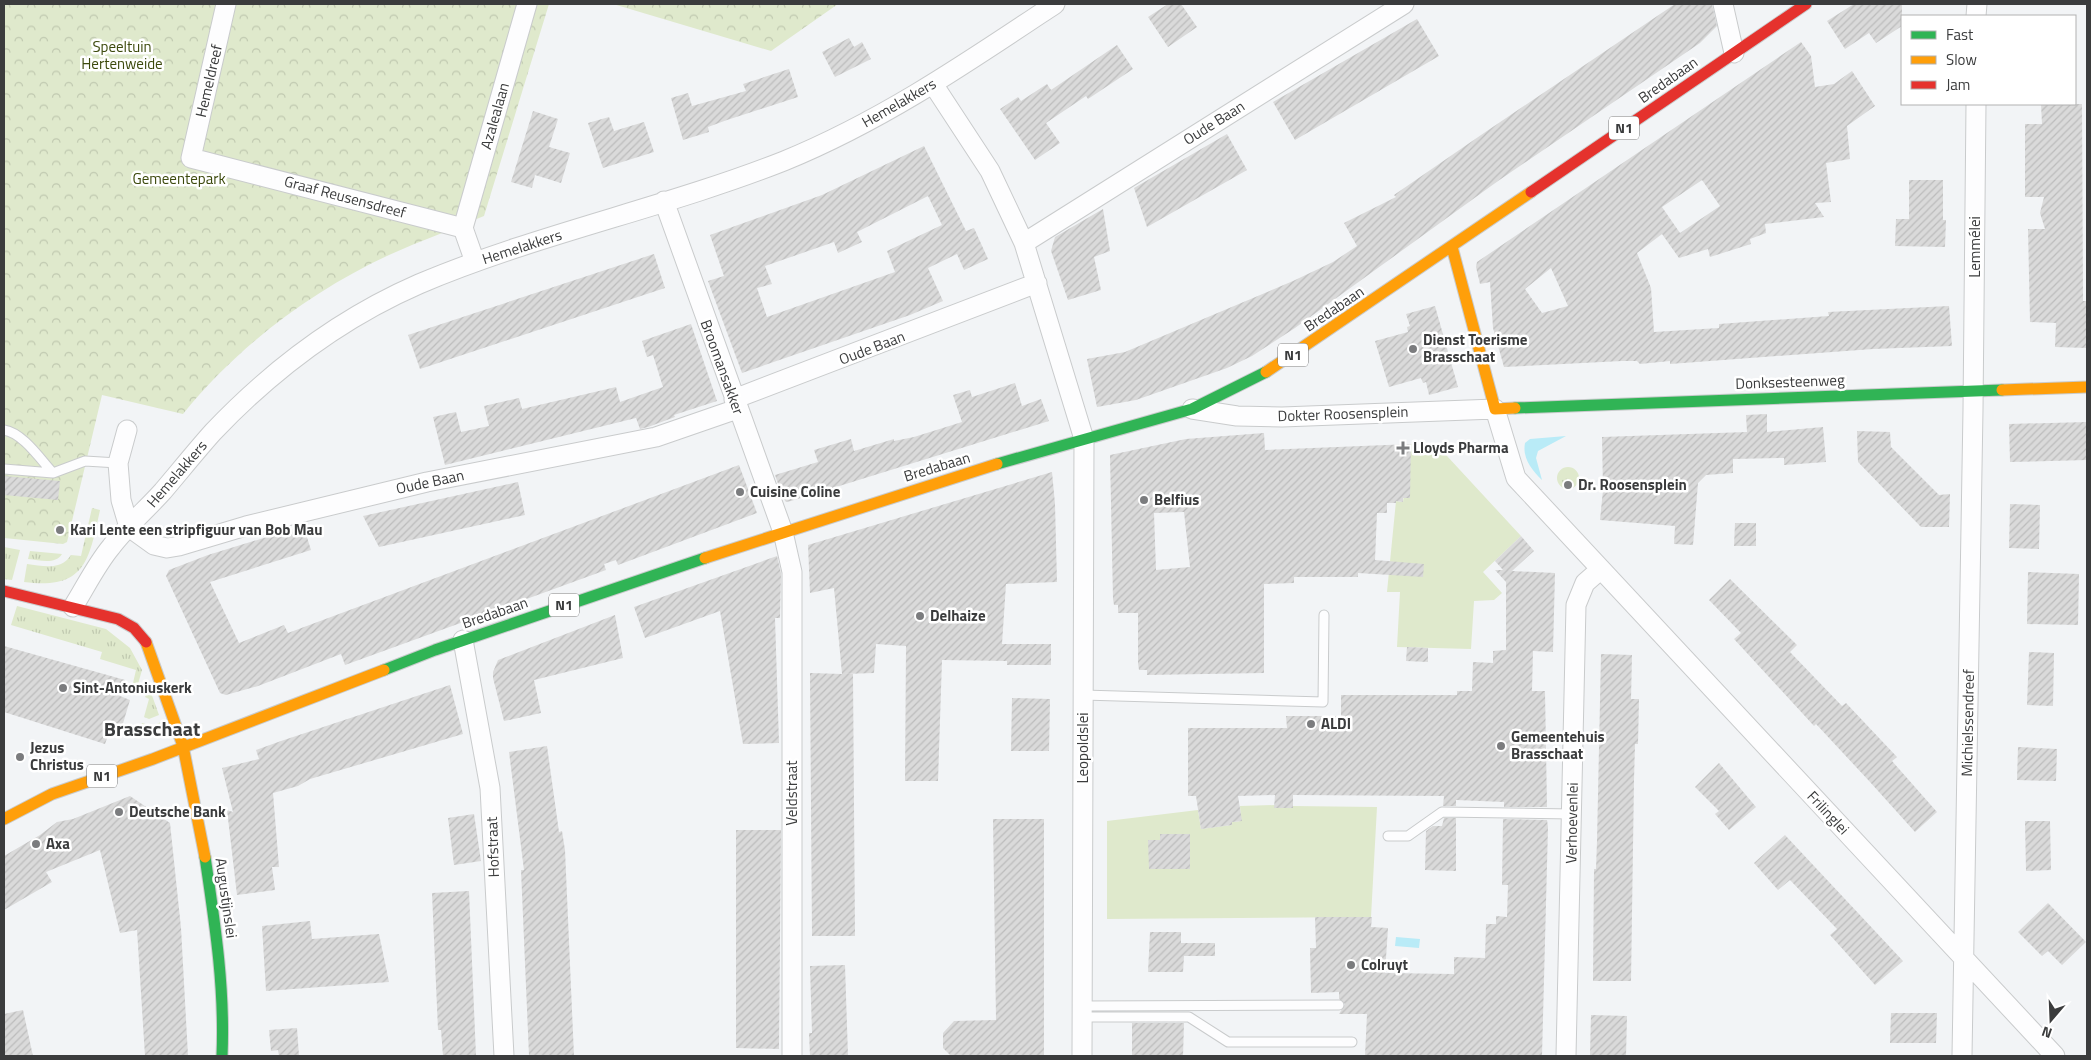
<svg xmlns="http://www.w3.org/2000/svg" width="2091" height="1060" viewBox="0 0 2091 1060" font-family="'Titillium Web',sans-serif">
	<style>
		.grass { fill: url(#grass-tufts) }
		.forest { fill: url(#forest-crowns) }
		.garden { fill: #dfe9cc }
		.water { fill: #b9ebf7 }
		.building { fill: url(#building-hatch); fill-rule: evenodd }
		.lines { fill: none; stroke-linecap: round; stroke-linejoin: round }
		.lane-casing { stroke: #c9cbcc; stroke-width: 11 }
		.street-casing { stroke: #c9cbcc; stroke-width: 21 }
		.fast-casing { stroke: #c9cbcc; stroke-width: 13 }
		.slow-casing { stroke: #c9cbcc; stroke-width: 13 }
		.jam-casing { stroke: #c9cbcc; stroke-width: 13 }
		.lane { stroke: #fdfdfe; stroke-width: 9 }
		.street { stroke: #fdfdfe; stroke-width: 19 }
		.fast { stroke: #30b455; stroke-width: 11 }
		.slow { stroke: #ff9f0a; stroke-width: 11 }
		.jam { stroke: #e5322d; stroke-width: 11 }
		.poi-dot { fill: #7b7c7e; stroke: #fff; stroke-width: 2 }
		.labels { text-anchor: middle; stroke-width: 5; stroke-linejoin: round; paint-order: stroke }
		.shield { fill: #fff; stroke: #767677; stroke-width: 1 }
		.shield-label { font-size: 14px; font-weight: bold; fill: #3b3c3d }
		.park-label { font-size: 15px; fill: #3c490c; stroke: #fff }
		.street-label { font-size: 15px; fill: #3b3c3d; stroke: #fff }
		.poi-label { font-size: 15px; font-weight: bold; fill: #3b3c3d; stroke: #fff; text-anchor: start }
		.district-label { font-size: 20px; font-weight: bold; fill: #3b3c3d; stroke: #fff }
	</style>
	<defs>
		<pattern id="grass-tufts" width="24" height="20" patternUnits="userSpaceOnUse" patternTransform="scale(1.25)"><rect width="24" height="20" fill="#dfe9cc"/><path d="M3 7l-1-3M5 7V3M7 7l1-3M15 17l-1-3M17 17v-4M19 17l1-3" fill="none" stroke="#c0c9b0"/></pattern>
		<pattern id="forest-crowns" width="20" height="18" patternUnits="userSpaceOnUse" patternTransform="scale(1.25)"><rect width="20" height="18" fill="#dfe9cc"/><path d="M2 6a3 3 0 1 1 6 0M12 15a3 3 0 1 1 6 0" fill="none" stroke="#c0c9b0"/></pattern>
		<pattern id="building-hatch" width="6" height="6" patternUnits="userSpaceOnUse" patternTransform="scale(1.25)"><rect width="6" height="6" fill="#dadada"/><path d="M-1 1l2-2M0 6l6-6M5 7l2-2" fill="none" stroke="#bcbcbc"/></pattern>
	</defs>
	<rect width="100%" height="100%" fill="#f2f4f6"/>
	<!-- grass -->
	<path class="grass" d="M1557 478a11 11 0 1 1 22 0a11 11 0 1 1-22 0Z
		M92,508L100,510C89,561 85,590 24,582L27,564C43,566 61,571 71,555L81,556Z
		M4,547L20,550L12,580L4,579Z
		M30,551L62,554C55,565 40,560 28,559Z
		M17,606L106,629L130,648L142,670L138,684L133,683L136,670L100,659L102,652L11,625Z
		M149,687L159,715L149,719L144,717L149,699L145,697Z
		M161,722V727L138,736L142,723L152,726Z"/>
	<!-- forest -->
	<path class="forest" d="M4,4H549L484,216C453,229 420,241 389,255C311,291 237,347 183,414L102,395L67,542L63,544L4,538Z
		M613,4H838L771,51Z"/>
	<!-- garden -->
	<path class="garden" d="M1435,443L1521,536L1483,572L1502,593L1494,600L1474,601L1471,649L1397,647L1400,592H1387L1396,501L1403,502L1411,444Z
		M1275,805V808H1293V806L1377,807L1371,917L1107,919V821L1198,810L1201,829L1232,825V822L1241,821L1240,806Z"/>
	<!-- water -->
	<path class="water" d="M1566,436L1538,451L1536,458L1542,480C1532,470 1522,458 1525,443L1530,439Z
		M1396,937L1420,939L1419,948L1395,946Z"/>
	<!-- building -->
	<path class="building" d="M1168,4H1181L1197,27L1168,47L1148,17Z
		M1675,4H1712L1717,26L1700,43L1498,181L1295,328L1252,356L1227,368L1136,400L1097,407L1087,359L1125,352L1293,281L1333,262L1357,246L1344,223L1396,197L1394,195L1481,135Z
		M1854,4H1902V26L1876,43L1869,33L1845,49L1827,21Z
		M1417,19L1439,56L1295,140L1273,102Z
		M849,38L854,47L862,42L871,59L835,77L822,52Z
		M1801,42L1811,56L1815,87L1834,84L1852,71L1875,106L1847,126L1850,159L1826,163L1831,202L1815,203L1824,217L1765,224L1766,233L1750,239L1751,244L1710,257L1708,249L1679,258L1662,234L1637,253L1651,288L1654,332L1719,328V324L1829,316L1828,312L1949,306L1952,346L1873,349L1670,364V361L1640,364L1637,361H1622L1504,367L1493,328L1490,282L1480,284L1476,267L1477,262ZM1702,180L1720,206L1680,233L1662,207ZM1551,268L1568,306L1542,313L1525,289Z
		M1117,45L1133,69L1088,99L1086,96L1046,123L1060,143L1035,160L1000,109L1018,97L1021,101L1047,84L1051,90Z
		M789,69L798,97L727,120L708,127L709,132L683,140L671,98L688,93L692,106L746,91L743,84Z
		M2041,104H2082L2083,301H2087V348L2055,347L2056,323L2030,322L2028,229H2045L2040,213L2044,197H2025V124H2042Z
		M533,111L558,119L549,147L570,153L561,183L535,175L532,188L511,182Z
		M609,117L614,131L644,122L654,152L603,168L588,123Z
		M1227,134L1247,170L1147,227L1134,188Z
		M924,146L966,231L974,228L988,259L964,270L957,254L928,268L943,301L910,315L742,373L708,281L724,276L710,235L822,195ZM928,196L942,225L887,251L895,272L767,317L757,288L772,284L765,266L834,242L838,253L862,242L857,232Z
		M1909,180H1943V220H1946L1945,247L1895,246L1896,219H1909Z
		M1103,209L1110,251L1094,257L1101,290L1068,300L1051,251L1055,237Z
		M654,254L665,288L420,369L408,335Z
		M1435,306L1458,387L1429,395L1426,382L1423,383L1421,378L1389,387L1375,341L1408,332L1407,327L1410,326L1406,314Z
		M691,324L717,401L674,415L675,417L648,427L640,429L636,418L445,465L433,417L456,412L461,432L489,426L484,406L519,398L522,409L616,387L620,402L663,387L653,355L647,357L642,341Z
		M1015,383L1022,406L1041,399L1049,421L791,501L786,502L783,498L775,475L818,462L814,450L851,439L854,451L894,439V441L914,437L962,422L953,395L970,390L972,397Z
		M1767,414V432L1823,427L1826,462L1784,465V458L1733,459V473L1706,475L1698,483L1693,545L1674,544L1675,526L1600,520L1603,490L1602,437L1747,432L1746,415Z
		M2087,422V460L2010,462L2009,424Z
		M1857,431L1890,432L1891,447L1939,495L1950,494L1949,527H1921L1858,462Z
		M1264,433L1265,450L1411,444L1410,498H1403V502L1396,501V503H1387V513H1377L1375,560L1424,564L1423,577L1358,573V577H1294V583L1264,584V673L1147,675V670H1139L1138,663V613H1118V605H1114L1113,599L1110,455L1186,439ZM1184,512L1190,567L1156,570L1154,513Z
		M739,465L757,513L618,565L616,560L604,564L606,570L345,665L341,654L258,686L226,695L220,693L166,576L169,570L208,555L296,528L305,531L311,550L210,582L239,643L284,625L288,633Z
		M1052,472L1055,504L1057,582L1006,584L1002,644H1051V665H1007V661L942,660L938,781H905L906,646L876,644L874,673L844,674H853L855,936H812L810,673L842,674L834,588L810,593L808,545Z
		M4,476L60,481L58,500L4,495Z
		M518,482L525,515L379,547L363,516Z
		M2010,504L2040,505L2039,549L2009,548Z
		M1735,523H1756V546H1734Z
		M1521,536L1534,551L1512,571L1555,573L1553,652L1533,651L1532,691H1545L1547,807H1504V802L1456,800V806H1443L1444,796L1293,795V808H1274L1275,795L1238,796L1242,821L1232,822V825L1201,829L1196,796H1188V728H1287L1286,716H1341V695H1457V691H1472L1473,662L1493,663V651L1506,650V582L1495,570H1503L1495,561Z
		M777,556L781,573L780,618H775L779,743L743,744L720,611L645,638L634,607Z
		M2028,572L2079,574L2078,625L2027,624Z
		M1730,579L1797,645L1790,652L1842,706L1846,703L1897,757L1892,761L1937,812L1915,832L1870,782L1816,724L1814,726L1734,639L1741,633L1709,600Z
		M615,615L623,658L534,680L541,713L504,721L493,678V672L498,660Z
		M4,646L125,680L120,696L130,700L121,730L111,727L105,744L4,712Z
		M1407,647L1428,648V662L1406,661Z
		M2029,652L2054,653L2053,706L2027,705Z
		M1601,654L1632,655L1631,699H1639L1638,744H1635L1634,780L1631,981H1593L1594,869H1596L1597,841Z
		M450,685L463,734L310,779L298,786L273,793L279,867H272L275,890L237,895L227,810L233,812L222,768L259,759L256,750L281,741Z
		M1012,698L1050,699L1049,751H1011Z
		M547,746L559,832L562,831L565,850L574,1056H529L521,870H524L509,752Z
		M2018,747L2057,749L2056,781L2017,780Z
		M1719,763L1756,807L1729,830L1715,814L1719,811L1695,787Z
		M130,796L170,823L181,928L188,1056H145L137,930L120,933L100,850L46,872L52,882L4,910V856L40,835L57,822L73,819Z
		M474,814L481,861L454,865L448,818Z
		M1444,818H1456V871L1425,870L1426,831L1433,826H1442Z
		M993,819H1044V1056H951L943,1048V1033L954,1021L996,1020Z
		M1503,819L1547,820L1548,827L1542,1056H1365L1367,1014H1339L1345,1004L1339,999V992L1311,993L1310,948H1316L1315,917H1372L1371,927L1388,928L1385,973L1454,974V957L1485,958L1486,924H1496V916L1507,917L1508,885H1502Z
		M2025,821H2050L2051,870L2026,871Z
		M736,830H781L779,1049L736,1048Z
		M1160,834H1190V869H1149L1148,840H1160Z
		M1785,835L1903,961L1875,985L1830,935L1837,929L1790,880L1778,890L1754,863Z
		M469,891L476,1056H443L441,1030H438L432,893Z
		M2048,903L2086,942L2062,965L2048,951L2042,956L2018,932Z
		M310,921L312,939L379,934L389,982L266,991L262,926Z
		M1150,932H1181V943H1215V956H1184L1183,972H1148Z
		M845,965L848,1056H810L809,1033H812L810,966Z
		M23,1010L33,1056H4V1014Z
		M1891,1013H1937L1936,1043H1890Z
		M1591,1015L1627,1016L1626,1056H1590Z
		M1132,1023H1184L1183,1056H1132Z
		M297,1028L299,1056H279L278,1050L271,1051L269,1030Z"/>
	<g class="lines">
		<!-- lane casing -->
		<g class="lane-casing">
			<path id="lane" d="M4,430C23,433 40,459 53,473
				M4,469L53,473L85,461L118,463
				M1083,695L1323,702L1324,615
				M1388,836H1408L1442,812L1573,814
				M1083,1006L1339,1005
				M1082,1017H1189L1228,1042H1352"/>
		</g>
		<!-- street casing -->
		<g class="street-casing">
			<path id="street" d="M226,4L191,158L463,228
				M1723,4L1734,53
				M1976,16L1977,4
				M933,84L990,171L1024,243L1084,439L1082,1056
				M664,201L783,532L792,572V1056
				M463,228L527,4
				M463,228L475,262
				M1024,243L1404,4
				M734,399L1037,283
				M1192,409L1237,416L1282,417L1495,409L1516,478L2055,1056
				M127,430L118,463L121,500L129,527
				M129,527L154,545L167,548L179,546L246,526L427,482L656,437L737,409
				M73,607C85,588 96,565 111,547C126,527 146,510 163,491C180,471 196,451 213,432C271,371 341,318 419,284C537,234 665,208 784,161C882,121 968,62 1055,4
				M463,640L490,788L504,1056
				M1566,1056L1576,605L1585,583L1601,569
				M1962,1056L1973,410L1976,104"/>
		</g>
		<!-- fast casing -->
		<g class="fast-casing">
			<path id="fast" d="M1515,408L2002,390
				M997,464L1192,409L1266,372
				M384,670L435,650L705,558
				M205,857C215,924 225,988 222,1056"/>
		</g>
		<!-- slow casing -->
		<g class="slow-casing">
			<path id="slow" d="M1452,247L1495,409L1515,408
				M1266,372L1531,192
				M2002,390L2087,387
				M705,558L997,464
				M146,642L183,746L205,857
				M4,819L52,794L153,759L384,670"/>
		</g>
		<!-- jam casing -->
		<g class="jam-casing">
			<path id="jam" d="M1531,192L1806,4
				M4,591L118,619L134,628L146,642"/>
		</g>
		<!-- lane -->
		<use href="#lane" class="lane"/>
		<!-- street -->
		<use href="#street" class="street"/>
		<!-- fast -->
		<use href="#fast" class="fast"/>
		<!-- slow -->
		<use href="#slow" class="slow"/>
		<!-- jam -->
		<use href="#jam" class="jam"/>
	</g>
	<!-- markers -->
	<g class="poi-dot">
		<circle cx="1413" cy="349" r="5"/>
		<path d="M1400.5 440.5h5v5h5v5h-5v5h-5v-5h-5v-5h5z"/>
		<circle cx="1568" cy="485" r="5"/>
		<circle cx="740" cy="492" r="5"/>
		<circle cx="1144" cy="500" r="5"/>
		<circle cx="60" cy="530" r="5"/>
		<circle cx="920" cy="616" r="5"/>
		<circle cx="63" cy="688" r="5"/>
		<circle cx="1311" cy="724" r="5"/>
		<circle cx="1501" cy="746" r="5"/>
		<circle cx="20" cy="757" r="5"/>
		<circle cx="119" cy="812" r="5"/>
		<circle cx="36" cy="844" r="5"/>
		<circle cx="1351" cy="965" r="5"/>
	</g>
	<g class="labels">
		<!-- shield labels -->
		<g class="shield">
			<rect x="1609" y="116.5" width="30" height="23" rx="4"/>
			<rect x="1278" y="343.5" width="30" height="23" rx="4"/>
			<rect x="549" y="593.5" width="30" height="23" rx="4"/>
			<rect x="87" y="764.5" width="30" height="23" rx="4"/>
		</g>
		<g class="shield-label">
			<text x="1624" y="133">N1</text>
			<text x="1293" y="360">N1</text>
			<text x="564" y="610">N1</text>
			<text x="102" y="781">N1</text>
		</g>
		<!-- park labels -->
		<g class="park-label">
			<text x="122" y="52">Speeltuin<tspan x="122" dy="17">Hertenweide</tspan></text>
			<text x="179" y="184">Gemeentepark</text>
		</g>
		<!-- street labels -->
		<g class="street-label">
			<text transform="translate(1668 80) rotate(-35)" y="5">Bredabaan</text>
			<text transform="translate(209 81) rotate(-77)" y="5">Hemeldreef</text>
			<text transform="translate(899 103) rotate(-30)" y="5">Hemelakkers</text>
			<text transform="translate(495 116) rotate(-74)" y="5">Azalealaan</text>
			<text transform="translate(1214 123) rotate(-32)" y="5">Oude Baan</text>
			<text transform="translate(345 197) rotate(15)" y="5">Graaf Reusensdreef</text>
			<text transform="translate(522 247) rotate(-18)" y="5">Hemelakkers</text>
			<text transform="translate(1975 247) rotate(-90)" y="5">Lemmélei</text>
			<text transform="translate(1334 309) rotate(-34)" y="5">Bredabaan</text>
			<text transform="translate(872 348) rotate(-21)" y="5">Oude Baan</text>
			<text transform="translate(722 367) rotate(70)" y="5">Broomansakker</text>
			<text transform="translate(1790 382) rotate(-2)" y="5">Donksesteenweg</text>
			<text transform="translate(1343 414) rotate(-2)" y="5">Dokter Roosensplein</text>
			<text transform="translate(937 467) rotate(-17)" y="5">Bredabaan</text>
			<text transform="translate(177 474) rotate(-49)" y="5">Hemelakkers</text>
			<text transform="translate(430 482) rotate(-12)" y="5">Oude Baan</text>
			<text transform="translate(495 613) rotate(-19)" y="5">Bredabaan</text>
			<text transform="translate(1968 723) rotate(-89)" y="5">Michielssendreef</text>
			<text transform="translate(1083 748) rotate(-90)" y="5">Leopoldslei</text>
			<text transform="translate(792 793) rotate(-90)" y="5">Veldstraat</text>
			<text transform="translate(1828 813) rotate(47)" y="5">Frilinglei</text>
			<text transform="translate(1572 823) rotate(-89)" y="5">Verhoevenlei</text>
			<text transform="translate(493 847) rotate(-92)" y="5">Hofstraat</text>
			<text transform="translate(226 898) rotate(82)" y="5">Augustijnslei</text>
		</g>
		<!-- poi labels -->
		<g class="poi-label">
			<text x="1423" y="345">Dienst Toerisme<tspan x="1423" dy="17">Brasschaat</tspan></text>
			<text x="1413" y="453">Lloyds Pharma</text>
			<text x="1578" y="490">Dr. Roosensplein</text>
			<text x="750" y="497">Cuisine Coline</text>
			<text x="1154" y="505">Belfius</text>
			<text x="70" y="535">Kari Lente een stripfiguur van Bob Mau</text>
			<text x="930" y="621">Delhaize</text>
			<text x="73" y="693">Sint-Antoniuskerk</text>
			<text x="1321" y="729">ALDI</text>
			<text x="1511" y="742">Gemeentehuis<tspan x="1511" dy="17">Brasschaat</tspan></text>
			<text x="30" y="753">Jezus<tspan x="30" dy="17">Christus</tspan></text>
			<text x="129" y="817">Deutsche Bank</text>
			<text x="46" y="849">Axa</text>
			<text x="1361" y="970">Colruyt</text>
		</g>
		<!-- district labels -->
		<g class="district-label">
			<text x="152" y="736">Brasschaat</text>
		</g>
	</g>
	<!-- border -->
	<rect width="2091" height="1060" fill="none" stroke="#3b3c3d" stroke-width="10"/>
	<!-- legend -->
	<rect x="1901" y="15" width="175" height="90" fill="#ffffff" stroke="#b1b1b1"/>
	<rect x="1911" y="31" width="25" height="8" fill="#30b455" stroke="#b1b1b1"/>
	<text x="1946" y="40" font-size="15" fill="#3b3c3d">Fast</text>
	<rect x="1911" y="56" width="25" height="8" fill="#ff9f0a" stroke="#b1b1b1"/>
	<text x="1946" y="65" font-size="15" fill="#3b3c3d">Slow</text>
	<rect x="1911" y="81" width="25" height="8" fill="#e5322d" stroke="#b1b1b1"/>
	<text x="1946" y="90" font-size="15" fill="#3b3c3d">Jam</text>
	<!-- north arrow -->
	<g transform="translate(2051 1020) rotate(199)" stroke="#ffffff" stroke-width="4" paint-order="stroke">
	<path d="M0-4L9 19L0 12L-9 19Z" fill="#3b3c3d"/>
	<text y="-8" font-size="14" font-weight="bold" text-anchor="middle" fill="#3b3c3d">N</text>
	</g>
</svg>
